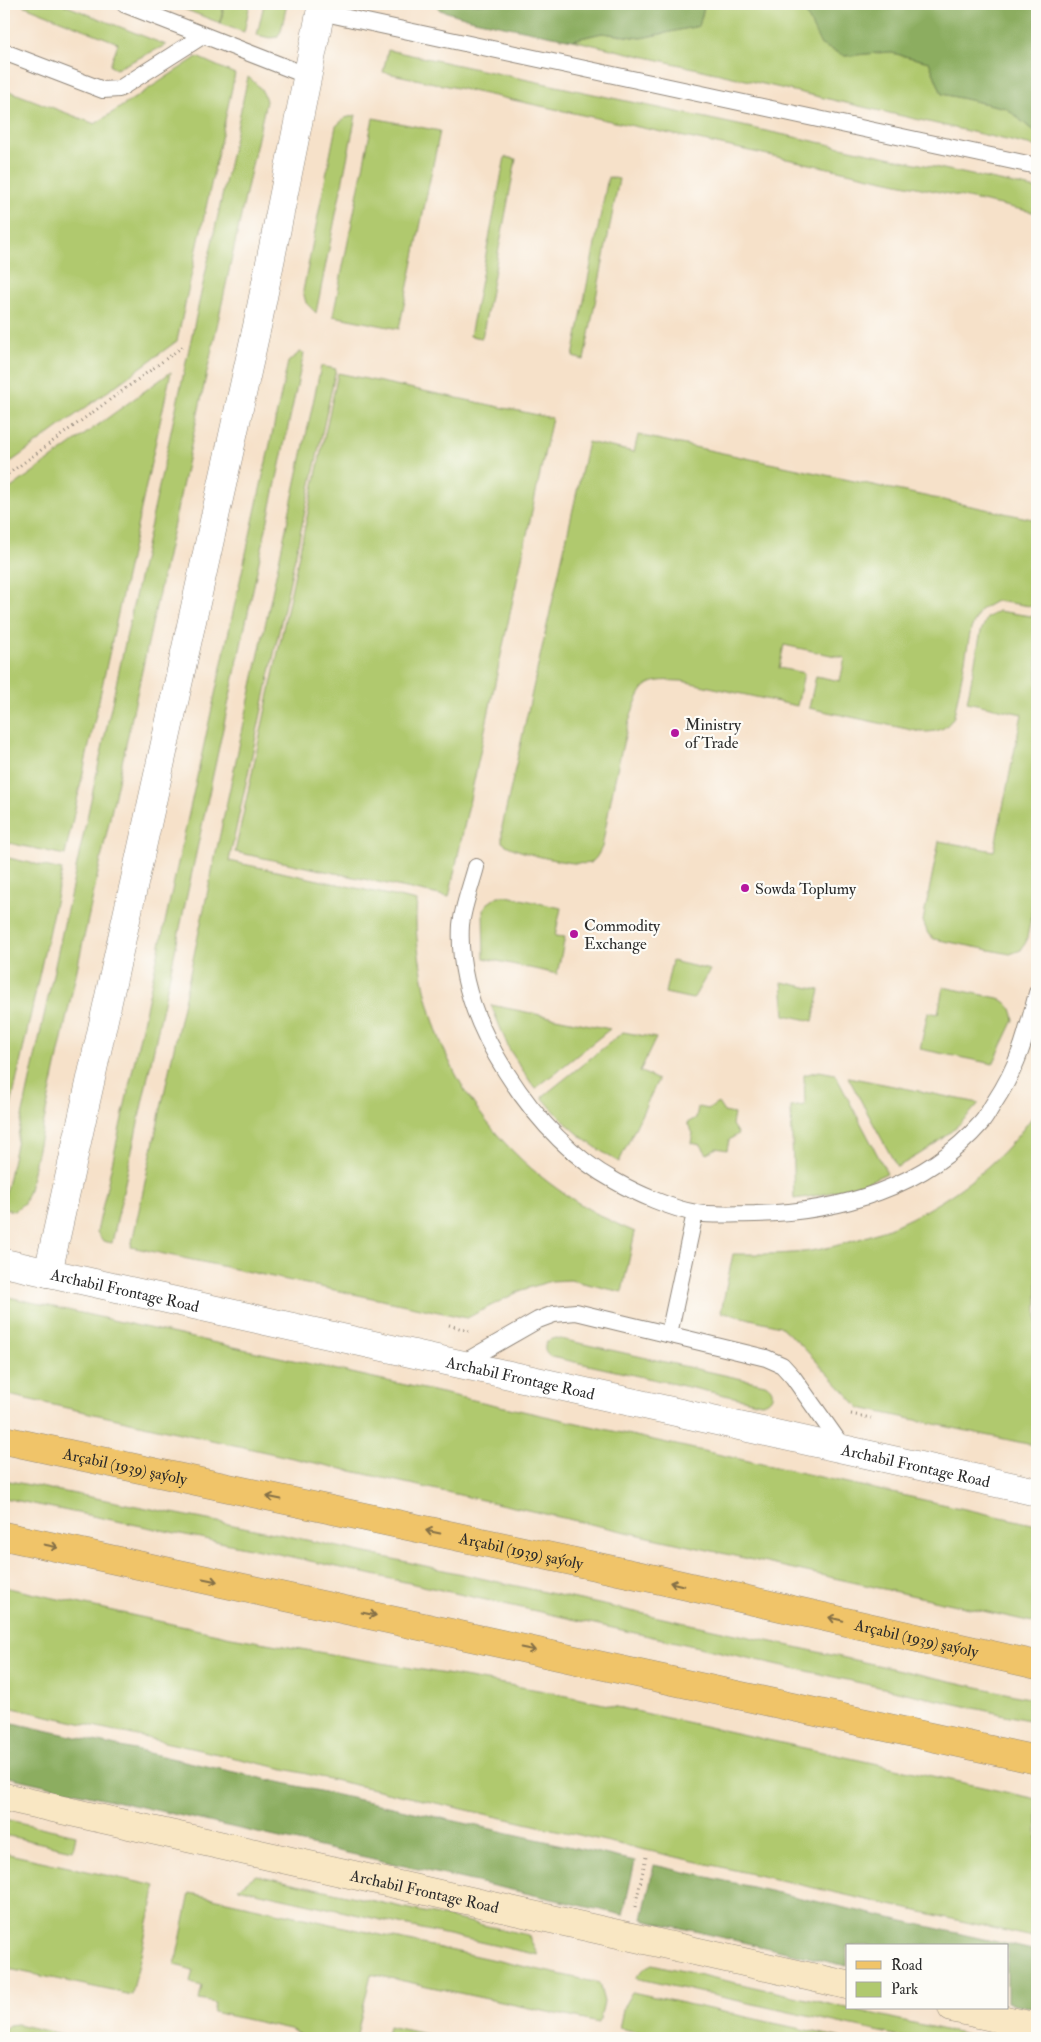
<svg xmlns="http://www.w3.org/2000/svg" width="1041" height="2042" viewBox="0 0 1041 2042" font-family="'IM FELL Double Pica',serif">
	<style>
		.green { fill: #b0c96e; stroke: #6e7a4c }
		.forest { fill: #8cad61; stroke: #5c6c46 }
		.lines { fill: none; stroke-linecap: round; stroke-linejoin: round }
		.lane-casing { stroke: #90867a; stroke-width: 18 }
		.street-casing { stroke: #90867a; stroke-width: 29 }
		.secondary-casing { stroke: #90867a; stroke-width: 29 }
		.primary-casing { stroke: #90867a; stroke-width: 29 }
		.path { stroke: #90867a; stroke-width: 3; stroke-dasharray: 1 4; stroke-linecap: butt }
		.lane { stroke: #fff; stroke-width: 16 }
		.street { stroke: #fff; stroke-width: 28 }
		.secondary { stroke: #f9e7c3; stroke-width: 28 }
		.primary { stroke: #f0c469; stroke-width: 28 }
		.oneway { stroke: #847047 }
		.poi-dot { fill: #b5179e; stroke: #fdfcf7; stroke-width: 2 }
		.labels { text-anchor: middle; stroke-width: 4.5; stroke-linejoin: round; paint-order: stroke }
		.poi-label { font-size: 16px; fill: #2b2b2b; stroke: #fdfcf7; text-anchor: start }
		.street-label { font-size: 16px; fill: #2b2b2b; stroke: #fdfcf7 }
	</style>
	<rect width="100%" height="100%" fill="#fdfcf7"/>
	<filter id="ink" filterUnits="userSpaceOnUse"><feTurbulence type="fractalNoise" baseFrequency=".02" numOctaves="2"/><feDisplacementMap in="SourceGraphic" scale="10" xChannelSelector="R" yChannelSelector="G"/><feConvolveMatrix kernelMatrix="1 2 1 2 8 2 1 2 1" color-interpolation-filters="sRGB"/></filter>
	<filter id="wash" filterUnits="userSpaceOnUse"><feTurbulence type="fractalNoise" baseFrequency=".0096" numOctaves="4" result="noise"/><feDisplacementMap in="SourceGraphic" scale="20" xChannelSelector="R" yChannelSelector="G"/><feGaussianBlur stdDeviation="1.12" result="paint"/><feColorMatrix in="noise" values="0 0 0 0 0 0 0 0 0 0 0 0 0 0 0 0 0 1.4 0 .05"/><feComposite in="paint" operator="in"/></filter>
	<g filter="url(#wash)">
		<rect width="100%" height="100%" fill="#f6e1c9"/>
		<!-- green -->
		<path class="green" d="M20,4H62L166,45L116,69L110,66L118,43Z
			M171,4H224L220,23Z
			M225,4H250L244,32L220,24Z
			M264,4H287L281,31L277,37L270,38L257,35Z
			M705,4H805L807,16L845,56L888,52L929,62L942,94L1006,108L1037,134V147L572,40L602,33L641,38L699,26Z
			M388,50L1037,189V213L383,72Z
			M197,57L235,74L177,341L4,467V89L95,124Z
			M248,77C257,84 263,89 266,101L29,1190L24,1203L14,1211L4,1209V1200Z
			M356,115L316,313L306,303L303,291L336,126L345,118Z
			M373,118L440,131L399,329L333,316Z
			M505,157L516,159L482,338L470,336Z
			M608,177L619,179L584,360L573,357Z
			M300,352L304,353L112,1243L103,1241L97,1232L288,362Z
			M321,366L336,369L229,861L417,901C414,925 418,950 422,973C442,1095 523,1185 635,1232L622,1292L570,1280L551,1281L522,1290L467,1318L131,1247Z
			M171,372L65,855L4,842V493Z
			M338,373L552,418L449,897L235,852Z
			M638,435L1037,520V607L996,601L980,610L971,629L954,716C946,731 936,732 921,732L809,708L816,676L840,681L845,658L784,645L779,668L804,673L797,706L682,681C670,681 655,678 645,687C626,705 608,817 602,847C599,853 596,860 590,863C577,867 511,852 502,842V827L588,442L634,452Z
			M998,611L1037,617V890L1026,942L1021,950L1010,954L934,939L928,934L923,921L939,841L994,851L1022,714L967,702L981,631L987,618Z
			M4,857L62,870L4,1138Z
			M498,896H507L561,908L555,936L565,937L557,974L484,958L483,910L487,904Z
			M672,961L710,970L693,999L665,993Z
			M782,982L820,990L813,1021L785,1015Z
			M943,987L998,998C1009,1003 1012,1008 1014,1020L993,1064L920,1049L928,1012L938,1014Z
			M491,1005L610,1029L535,1089L509,1049Z
			M623,1032L656,1038L640,1071L658,1080L619,1162C590,1146 563,1123 542,1097Z
			M819,1071L835,1074L887,1173C859,1187 826,1195 794,1199L791,1107L805,1105L804,1075Z
			M848,1077L979,1103C957,1130 928,1151 897,1167Z
			M718,1103L724,1112L734,1114L732,1125L738,1134L729,1140L727,1150L716,1148L707,1154L701,1145L691,1143L693,1133L687,1123L696,1118L698,1107L709,1109Z
			M1037,1110V1446L860,1408L801,1345L780,1326L721,1312L733,1254C761,1254 789,1255 817,1250C903,1233 988,1184 1037,1110Z
			M4,1296L1037,1525V1623L4,1394Z
			M556,1338L765,1384C777,1390 773,1402 761,1403L552,1357C541,1351 543,1340 556,1338Z
			M4,1480L279,1534L1037,1700V1722L274,1553L4,1498Z
			M4,1587L231,1637L544,1691L1037,1799V1938L4,1706Z
			M4,1819L76,1835L73,1850L4,1835Z
			M4,1853L156,1886L132,1995L4,1968Z
			M256,1875L528,1935L538,1955L238,1888Z
			M190,1893L599,1983L604,2002L599,2023L371,1974L356,2038H307L290,2029L213,2012L215,2003L199,2000L202,1986L190,1983L193,1970L175,1965Z
			M652,1964L980,2038H907L635,1978L646,1967Z
			M632,1992L842,2038H666L619,2028L624,2006Z
			M17,2024L79,2038H4V2029L9,2025Z
			M388,2026L445,2038H385Z"/>
		<!-- forest -->
		<path class="forest" d="M434,4H705L699,26L641,38L602,33L572,40L474,20L440,10Z
			M805,4H1037V134L1006,108L942,94L929,62L888,52L845,56L821,45L807,16Z
			M4,1721L635,1861L623,1915L4,1776Z
			M654,1865L1037,1951V2009L1007,2002V1946H847V1966L642,1919Z"/>
	</g>
	<g filter="url(#ink)">
		<g class="lines">
			<!-- lane casing -->
			<g class="lane-casing">
				<path id="lane" d="M124,4L308,76
					M320,12L1037,166
					M4,52L103,90L119,89L204,35
					M476,867C471,886 463,906 461,925C458,977 478,1028 506,1072C534,1116 569,1156 615,1181C636,1193 672,1209 696,1213C715,1216 736,1214 755,1214C839,1212 925,1188 982,1122C987,1116 990,1109 994,1103C1019,1065 1026,1036 1037,993
					M669,1334L695,1213
					M461,1364L538,1320L554,1314L576,1312L766,1358L782,1365L793,1377L844,1449"/>
			</g>
			<!-- street casing -->
			<g class="street-casing">
				<g id="street">
					<path id="s1" d="M4,1263L1037,1492"/>
					<path d="M48,1273L258,322L322,4"/>
				</g>
			</g>
			<!-- secondary casing -->
			<g class="secondary-casing">
				<g id="secondary">
					<path id="s2" d="M4,1797L847,1985"/>
					<path d="M952,2008L1037,2027"/>
				</g>
			</g>
			<!-- primary casing -->
			<g class="primary-casing">
				<g id="primary">
					<path id="s3" d="M4,1440L660,1580L1037,1665"/>
					<path d="M4,1536L1037,1760"/>
				</g>
			</g>
			<!-- path -->
			<path class="path" d="M4,477L185,345
				M449,1325L469,1331
				M851,1414L871,1418
				M635,1907L646,1857"/>
			<!-- lane -->
			<use href="#lane" class="lane"/>
			<!-- street -->
			<use href="#street" class="street"/>
			<!-- secondary -->
			<use href="#secondary" class="secondary"/>
			<!-- primary -->
			<use href="#primary" class="primary"/>
		</g>
		<!-- one-way arrows -->
		<defs><path id="oneway-shaft" d="M-6 0H5M1.5-3L5.5 0L1.5 3" fill="none" stroke-width="1.6" stroke-linecap="round" stroke-linejoin="round" transform="scale(1.25)"/></defs>
		<g class="oneway">
			<use href="#oneway-shaft" transform="translate(274 1498) rotate(-168)"/>
			<use href="#oneway-shaft" transform="translate(433 1532) rotate(-168)"/>
			<use href="#oneway-shaft" transform="translate(51 1546) rotate(12)"/>
			<use href="#oneway-shaft" transform="translate(210 1580) rotate(12)"/>
			<use href="#oneway-shaft" transform="translate(677 1584) rotate(-167)"/>
			<use href="#oneway-shaft" transform="translate(369 1614) rotate(12)"/>
			<use href="#oneway-shaft" transform="translate(836 1619) rotate(-167)"/>
			<use href="#oneway-shaft" transform="translate(528 1649) rotate(12)"/>
		</g>
	</g>
	<!-- markers -->
	<g class="poi-dot">
		<circle cx="675" cy="733" r="5"/>
		<circle cx="745" cy="888" r="5"/>
		<circle cx="574" cy="934" r="5"/>
	</g>
	<g class="labels">
		<!-- poi labels -->
		<g class="poi-label">
			<text x="685" y="730">Ministry<tspan x="685" dy="18">of Trade</tspan></text>
			<text x="755" y="894">Sowda Toplumy</text>
			<text x="584" y="931">Commodity<tspan x="584" dy="18">Exchange</tspan></text>
		</g>
		<!-- street labels -->
		<g class="street-label">
			<text dy="6" stroke="none"><textPath href="#s1" startOffset="124">Archabil Frontage Road</textPath></text>
			<text dy="6" stroke="none"><textPath href="#s1" startOffset="529">Archabil Frontage Road</textPath></text>
			<text dy="6" stroke="none"><textPath href="#s1" startOffset="934">Archabil Frontage Road</textPath></text>
			<text dy="6" stroke="none"><textPath href="#s3" startOffset="124">Arçabil (1939) şaýoly</textPath></text>
			<text dy="6" stroke="none"><textPath href="#s3" startOffset="529">Arçabil (1939) şaýoly</textPath></text>
			<text dy="6" stroke="none"><textPath href="#s3" startOffset="934">Arçabil (1939) şaýoly</textPath></text>
			<text dy="6" stroke="none"><textPath href="#s2" startOffset="431">Archabil Frontage Road</textPath></text>
		</g>
	</g>
	<!-- margin -->
	<rect width="1041" height="2042" fill="none" stroke="#fdfcf7" stroke-width="20"/>
	<!-- legend -->
	<rect x="846" y="1944" width="162" height="65" fill="#fdfcf7" stroke="#a9a8a5"/>
	<rect x="856" y="1961" width="25" height="8" fill="#f0c469" stroke="#a9a8a5"/>
	<text x="891" y="1970" font-size="15" fill="#2b2b2b">Road</text>
	<rect x="856" y="1982" width="25" height="15" fill="#b0c96e" stroke="#a9a8a5"/>
	<text x="891" y="1994" font-size="15" fill="#2b2b2b">Park</text>
</svg>
